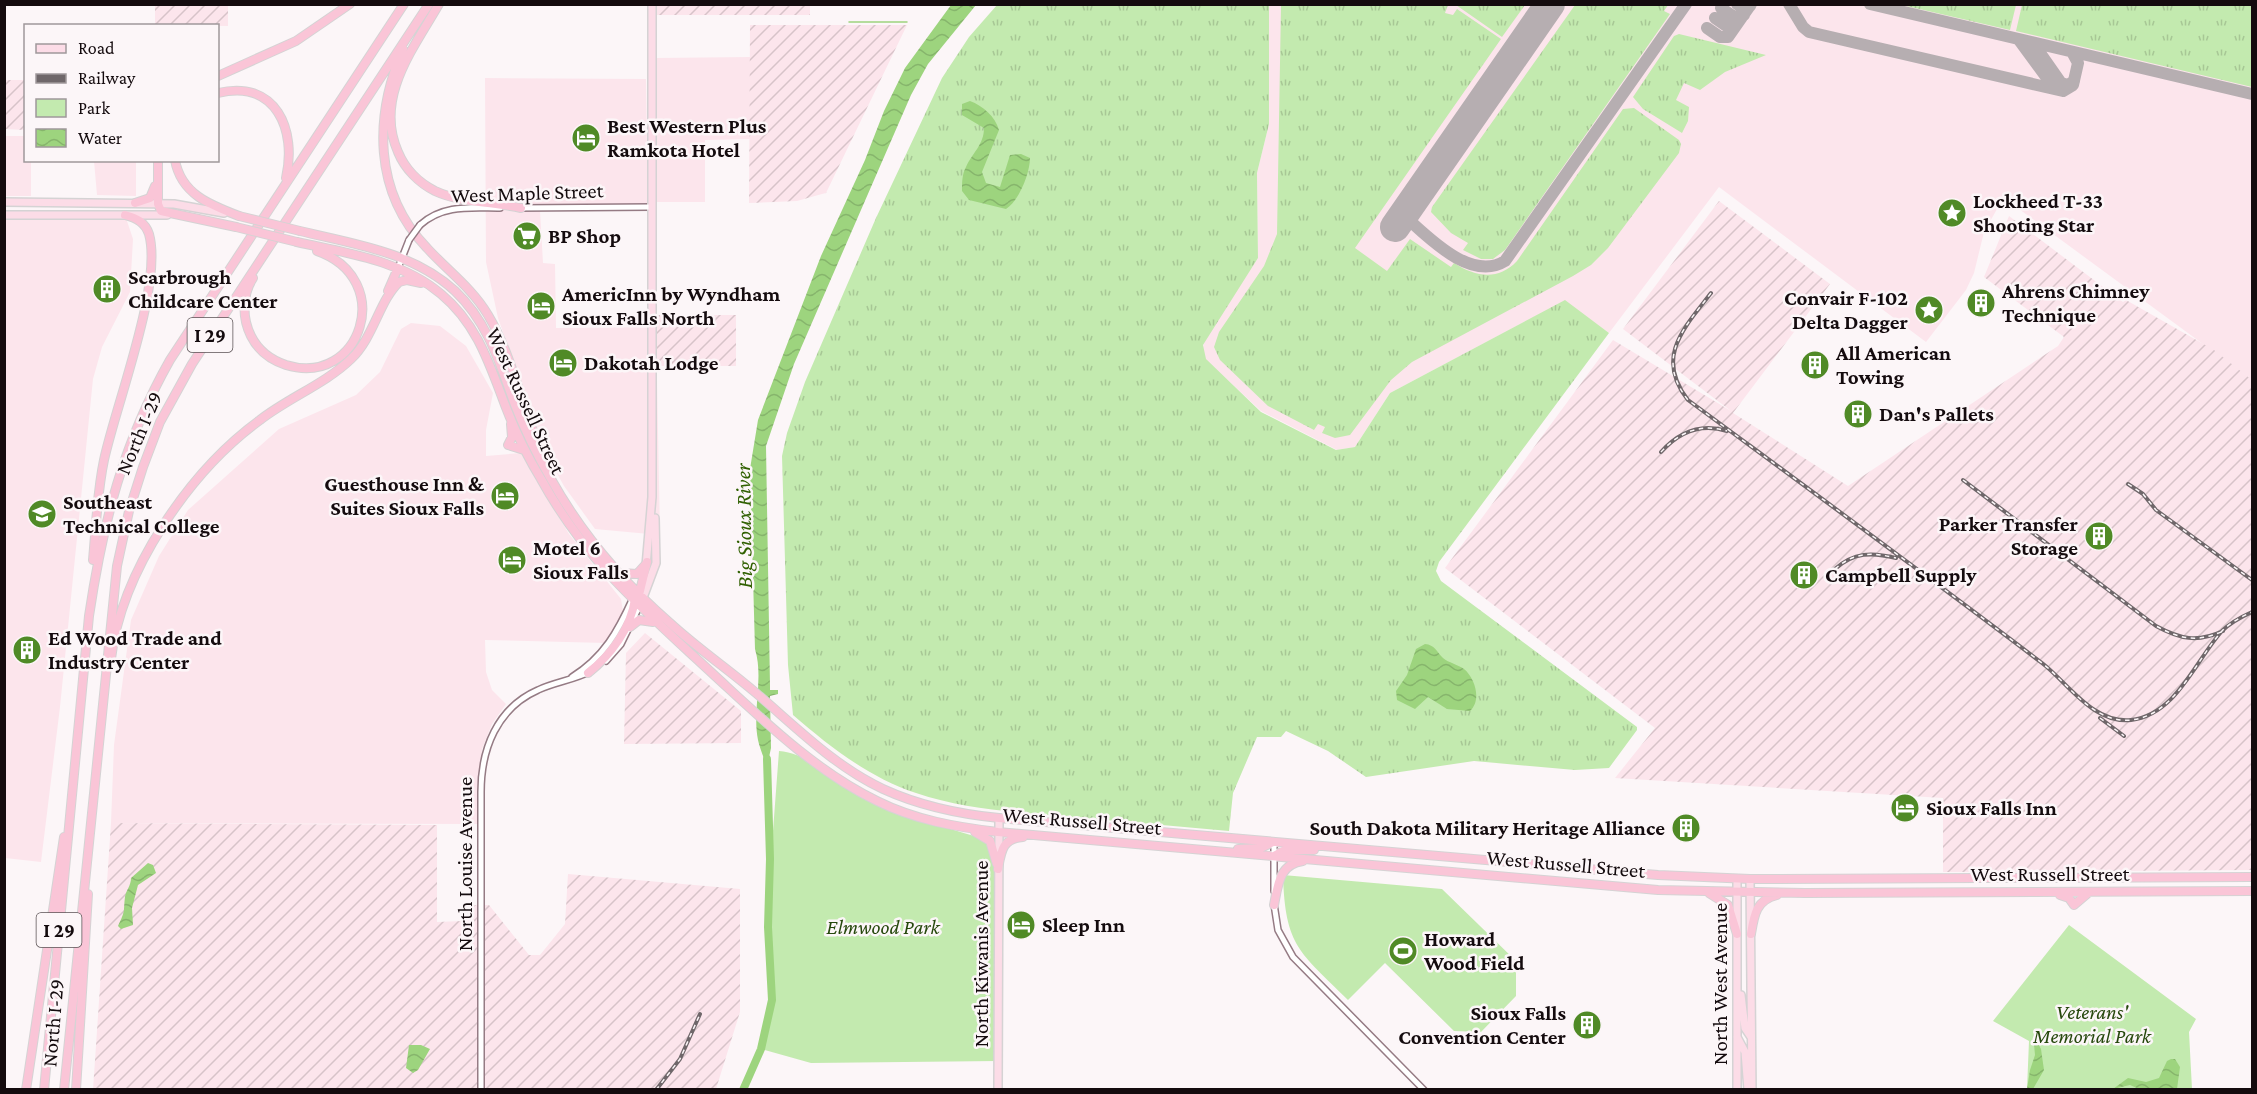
<svg xmlns="http://www.w3.org/2000/svg" width="2257" height="1094" viewBox="0 0 2257 1094" font-family="'Crimson Pro',serif">
	<style>
		.built { fill: #fce5ec }
		.industrial { fill: url(#industrial-furrows) }
		.grass { fill: url(#grass-tufts) }
		.park { fill: #c3eaaf }
		.water { fill: url(#water-waves) }
		.lines { fill: none; stroke-linecap: round; stroke-linejoin: round }
		.stream { stroke: #9dd47e; stroke-width: 1.5 }
		.river { stroke: #9dd47e; stroke-width: 8 }
		.taxiway { stroke: #b6aeb1; stroke-width: 12 }
		.runway { stroke: #b6aeb1; stroke-width: 30 }
		.minor-casing { stroke: #957b84; stroke-width: 8 }
		.major-casing { stroke: #d5d3d4; stroke-width: 10 }
		.highway-casing { stroke: #d5d3d4; stroke-width: 10 }
		.minor { stroke: #fff; stroke-width: 5 }
		.major { stroke: #fcdce7; stroke-width: 7 }
		.highway { stroke: #fac5d7; stroke-width: 8 }
		.rail-casing { stroke: #6f676a; stroke-width: 4 }
		.rail { stroke: #fcf6f8; stroke-width: 1.5; stroke-dasharray: 4.5; stroke-linecap: butt }
		.minor-bridge-casing { stroke: #957b84; stroke-width: 8; stroke-linecap: butt }
		.highway-bridge-casing { stroke: #d5d3d4; stroke-width: 10; stroke-linecap: butt }
		.minor-bridge { stroke: #fff; stroke-width: 5 }
		.highway-bridge { stroke: #fac5d7; stroke-width: 8 }
		.labels { text-anchor: middle; stroke-width: 5; stroke-linejoin: round; paint-order: stroke }
		.shield { fill: #fcf6f8; stroke: #5a5254; stroke-width: 1.5 }
		.shield-label { font-size: 20px; font-weight: bold; fill: #140b0e }
		.poi-label { font-size: 21px; font-weight: bold; fill: #140b0e; stroke: #fcf6f8; text-anchor: start }
		.street-label { font-size: 21px; fill: #140b0e; stroke: #fcf6f8 }
		.park-label { font-size: 21px; font-style: italic; fill: #26480c; stroke: #fcf6f8 }
		.water-label { font-size: 22px; font-style: italic; fill: #306001; stroke: #fcf6f8 }
	</style>
	<defs>
		<pattern id="industrial-furrows" width="10" height="10" patternUnits="userSpaceOnUse" patternTransform="scale(1.5)"><rect width="10" height="10" fill="#fce5ec"/><path d="M-1 1l2-2M0 10L10 0M9 11l2-2" fill="none" stroke="#d7c3c9"/></pattern>
		<pattern id="grass-tufts" width="24" height="20" patternUnits="userSpaceOnUse" patternTransform="scale(1.5)"><rect width="24" height="20" fill="#c3eaaf"/><path d="M3 7l-1-3M5 7V3M7 7l1-3M15 17l-1-3M17 17v-4M19 17l1-3" fill="none" stroke="#a7c795"/></pattern>
		<pattern id="water-waves" width="16" height="10" patternUnits="userSpaceOnUse" patternTransform="scale(1.5)"><rect width="16" height="10" fill="#9dd47e"/><path d="M0 5q4-4 8 0t8 0" fill="none" stroke="#86b56c"/></pattern>
	</defs>
	<rect width="100%" height="100%" fill="#fcf6f8"/>
	<!-- built -->
	<path class="built" d="M1269,5H2252V380L2008,201L2001,202L1984,232L1974,273L1966,290L1926,342L1719,187L1609,333L1564,301L1390,393L1355,447L1337,450L1261,411L1205,359L1203,348L1204,340L1258,258L1257,173L1269,124Z
		M750,57L751,139L705,140V202H657L656,58Z
		M485,78L646,79L648,211H540L543,263L555,264L556,328L656,327L660,535L595,529L564,486L546,454L498,318L486,262Z
		M4,136H25L26,160L31,161V196H5Z
		M94,161H136V196L97,195Z
		M5,215H125L133,239L130,292L102,347L93,379L60,707L41,862L5,858Z
		M411,323L440,326L466,346L493,393L486,430V456L521,453L569,534L621,599L623,611L612,633L606,643L485,640L486,672L492,690L506,704L492,724L482,749L477,824L111,823L114,745L131,620L159,556L188,510L279,429L356,395L380,372L401,329Z"/>
	<!-- industrial -->
	<path class="industrial" d="M155,5H228V26L155,25Z
		M656,5H810V15H656Z
		M750,25H907L826,193L822,194L797,201L749,203Z
		M5,80H25V130L5,129Z
		M1719,201L1830,284L1733,413L1848,486L2058,346L2064,337L1984,277L2009,216L2123,302L2126,300L2214,350L2252,380V870L1943,872V798L1615,778L1655,728L1445,568L1613,340L1731,411L1623,329Z
		M656,315H736V366H656Z
		M645,633L741,711V743L624,744L626,653Z
		M111,823L437,825V922L463,921L473,905H489L529,955H540L565,924L568,874L740,889V1012L716,1089L93,1090Z"/>
	<!-- grass -->
	<path class="grass" d="M997,5H1269V124L1257,173L1258,258L1203,345L1206,359L1261,412L1336,450L1355,447L1390,393L1565,300L1609,333L1439,562L1436,571L1441,581L1637,727V730L1609,768L1575,770L1474,761L1366,777L1328,751L1286,731L1281,737H1257L1233,793L1229,831C1173,826 1117,821 1061,816C1012,812 963,809 916,793C870,778 830,747 793,715L788,665L782,456L787,433L805,382L876,218L942,78L969,37Z
		M1281,5H1448L1445,13L1453,15L1457,9L1501,39L1355,248L1387,271L1410,239L1451,267L1454,263C1476,277 1498,281 1517,261L1623,109L1634,108L1679,140L1681,144L1679,153L1608,248L1591,265L1573,276L1412,362L1391,380L1350,435L1335,438L1322,433L1325,427L1318,424L1314,430L1268,406L1220,360L1214,347L1219,332L1264,266L1277,234Z
		M1456,5V4L1525,5L1502,37Z
		M1575,5H1668L1664,11L1670,14L1505,250L1493,259H1481L1463,250L1468,243L1451,233L1431,212L1432,207Z
		M1902,5H2016L2010,30Z
		M2022,5H2252V87L2016,31Z
		M1679,34L1766,55L1725,72L1700,90L1684,83L1676,100L1689,107L1688,121L1682,133L1643,109L1633,97L1674,36Z"/>
	<!-- park -->
	<path class="park" d="M779,751C812,754 848,786 877,801C912,819 952,829 990,841L998,869V1061L811,1063L761,1049L772,1000L769,884Z
		M1283,875L1442,889L1516,961V996L1481,1032L1454,1031L1385,963L1348,1000C1300,952 1285,947 1283,875Z
		M2069,925L2196,1019L2189,1032L2192,1089H2027L2029,1041L1993,1021Z"/>
	<!-- water -->
	<path class="water" d="M951,5H976L928,64L911,95L794,364L766,446L770,686V690H778V694L770,696L771,748L767,767C764,758 760,749 758,740C752,710 764,679 755,649L750,469L758,420L821,256L865,160L884,111L905,68Z
		M970,101C983,106 995,116 999,130L982,172L986,183L1000,187L1010,155L1021,154L1030,158C1030,173 1019,201 1006,209L969,200L962,191C962,183 962,174 966,167C972,153 984,145 984,128L962,115V104Z
		M1425,644C1435,645 1436,651 1443,658C1449,663 1457,664 1464,669C1475,678 1482,700 1470,711L1447,709L1428,697L1415,709L1397,700L1396,691L1407,675L1416,649Z
		M148,863L153,865L156,873L138,885L132,908L133,925L121,929L118,926C126,909 123,913 125,897C126,890 131,886 131,878Z
		M2033,1034L2041,1049L2044,1070L2033,1089H2027L2030,1070L2035,1055Z
		M409,1045H421L430,1049L418,1070L413,1073L406,1068Z
		M2171,1059H2175L2180,1067L2177,1089H2139L2130,1085L2113,1089L2128,1078L2146,1082L2159,1078L2167,1061Z"/>
	<g class="lines">
		<!-- stream -->
		<path class="stream" d="M849,22H907"/>
		<!-- river -->
		<path class="river" d="M743,1090L761,1049L772,1000L768,927L770,859L767,759"/>
		<!-- taxiway -->
		<path class="taxiway" d="M1737,4L1744,8L1750,6
			M1789,4L1803,27L1809,32L2063,91L2073,85L2078,63L2072,52
			M1870,4L2252,94
			M1721,8L1734,17L1744,15
			M1715,18L1728,27L1736,25
			M1707,28L1720,37H1728L1751,4
			M2019,40L2055,89
			M2033,43L2061,83L2068,85L2074,81
			M1408,207L1410,221C1433,242 1473,281 1505,261L1686,4"/>
		<!-- runway -->
		<path class="runway" d="M1395,227L1550,4"/>
		<!-- minor casing -->
		<g class="minor-casing">
			<path id="minor" d="M518,208L651,207
				M420,225C443,204 471,208 500,208
				M398,268L409,240
				M606,661L621,644L639,607
				M572,677C604,657 618,631 633,598
				M1274,891V842
				M1274,904L1278,930L1293,957L1424,1090
				M481,1090V792C481,749 497,708 538,690C555,682 574,680 591,671"/>
		</g>
		<!-- major casing -->
		<g class="major-casing">
			<path id="major" d="M4,202L174,204L224,213
				M4,215H167
				M646,566L652,497V4
				M641,603L656,563L655,518
				M1737,879V1090
				M1750,879L1752,1090
				M1741,995L1745,1028L1751,1037
				M1737,1037L1745,1052L1748,1090
				M998,1090L999,818"/>
		</g>
		<!-- highway casing -->
		<g class="highway-casing">
			<path id="highway" d="M439,4C413,49 374,98 398,152C405,169 419,183 435,191C461,203 493,202 521,208
				M403,49C374,116 373,192 427,248C448,271 472,288 488,315C512,355 521,404 539,447
				M218,76L296,41L350,4
				M218,93C276,79 297,130 286,178
				M158,160V204L161,211L236,227
				M175,160C181,194 210,205 239,216
				M135,203L150,198L155,186
				M300,231C354,244 413,252 455,291C488,322 500,364 515,405C525,430 537,455 551,479C581,533 623,582 670,623C697,648 728,669 756,693C796,727 834,766 883,789C920,806 958,814 999,818L1658,875L1750,879L2252,877
				M297,242C346,253 401,260 441,294C477,324 489,363 505,405C515,431 527,456 541,479C588,564 644,610 713,674C763,720 815,771 877,801C915,820 956,827 998,832L1658,890L1805,893L2252,891
				M253,278C242,295 242,318 251,336C258,350 271,360 286,365C361,388 397,279 317,251
				M388,291L398,268
				M511,424L512,437L508,445L524,450
				M93,560C96,527 97,493 104,460C116,404 163,285 149,234C145,222 136,218 125,215
				M622,573L637,574L646,564
				M638,599L647,562
				M630,627L639,620L653,622
				M111,659C121,571 190,471 260,420C288,398 325,384 351,359C374,337 379,301 399,282L407,280L421,283
				M588,673C611,655 631,628 635,599
				M975,832L990,841L997,864
				M1238,849L1261,848L1273,842
				M1274,856L1285,850H1314
				M998,869C1001,852 1002,838 1023,837
				M1709,893L1728,905L1737,934
				M2060,895L2069,898L2074,905L2087,894
				M1274,905C1278,885 1279,864 1303,861
				M1751,934C1754,915 1756,900 1777,895
				M26,1090L64,837
				M44,1090L89,616C103,522 123,443 170,360L404,4
				M64,1090L117,566L129,511L143,467L160,422L192,364L429,4
				M76,1090L88,894"/>
		</g>
		<!-- minor -->
		<use href="#minor" class="minor"/>
		<!-- major -->
		<use href="#major" class="major"/>
		<!-- highway -->
		<use href="#highway" class="highway"/>
		<!-- rail casing -->
		<g class="rail-casing">
			<path id="rail" d="M1711,293C1685,327 1654,357 1688,400C1806,487 1925,574 2042,663C2068,683 2093,724 2131,720C2176,715 2195,661 2222,631C2231,622 2241,617 2252,612
				M1661,452C1679,432 1701,423 1727,431
				M1963,480L2156,626C2180,639 2197,643 2223,631
				M2128,484L2143,494L2156,510L2252,580
				M1835,569C1854,552 1872,552 1896,558
				M2100,718L2124,736
				M656,1090L680,1059L700,1014"/>
		</g>
		<!-- rail -->
		<use href="#rail" class="rail"/>
		<!-- minor-bridge casing -->
		<g class="minor-bridge-casing">
			<path id="minor-bridge" d="M409,240L420,225"/>
		</g>
		<!-- highway-bridge casing -->
		<g class="highway-bridge-casing">
			<path id="highway-bridge" d="M239,216L300,231
				M236,227L297,242"/>
		</g>
		<!-- minor-bridge -->
		<use href="#minor-bridge" class="minor-bridge"/>
		<!-- highway-bridge -->
		<use href="#highway-bridge" class="highway-bridge"/>
	</g>
	<!-- icons -->
	<defs>
		<g id="hotel-disc" transform="scale(1.5)"><circle r="9.5" fill="#508a26" stroke="#fcf6f8"/><path d="M-6-4.5h1.5V1H6V5H4.5V3h-9V5H-6ZM-4 0a1.8 1.8 0 1 1 3.6 0ZM.5 0V-2.5h3Q6-2.5 6 0Z" fill="#fff"/></g>
		<g id="sight-disc" transform="scale(1.5)"><circle r="9.5" fill="#508a26" stroke="#fcf6f8"/><path d="M0-6L1.8-2.2L6-1.7L2.9 1.2L3.7 5.4L0 3.3L-3.7 5.4L-2.9 1.2L-6-1.7L-1.8-2.2Z" fill="#fff"/></g>
		<g id="supermarket-disc" transform="scale(1.5)"><circle r="9.5" fill="#508a26" stroke="#fcf6f8"/><path d="M-6-5.5h2.5l.6 2H6L4.5 2H-2.5L-4.4-4H-6ZM-1.5 3.2a1.3 1.3 0 1 0 .1 0ZM3 3.2a1.3 1.3 0 1 0 .1 0Z" fill="#fff"/></g>
		<g id="building-disc" transform="scale(1.5)"><circle r="9.5" fill="#508a26" stroke="#fcf6f8"/><path d="M-4-6H4V6H1V3H-1V6H-4ZM-2.5-4.3h1.7v1.8h-1.7ZM.8-4.3h1.7v1.8H.8ZM-2.5-1h1.7V.8h-1.7ZM.8-1h1.7V.8H.8Z" fill="#fff"/></g>
		<g id="university-disc" transform="scale(1.5)"><circle r="9.5" fill="#508a26" stroke="#fcf6f8"/><path d="M0-5L7-2L0 1L-7-2ZM-4 1L0 2.5L4 1V4Q0 6-4 4Z" fill="#fff"/></g>
		<g id="stadium-disc" transform="scale(1.5)"><circle r="9.5" fill="#508a26" stroke="#fcf6f8"/><path d="M0-5a6.5 5 0 1 0 0 10a6.5 5 0 1 0 0-10ZM-3.5-1.8h7v3.6h-7Z" fill="#fff"/></g>
	</defs>
	<g fill-rule="evenodd">
		<use href="#hotel-disc" x="586" y="138"/>
		<use href="#sight-disc" x="1952" y="213"/>
		<use href="#supermarket-disc" x="527" y="236"/>
		<use href="#building-disc" x="107" y="289"/>
		<use href="#building-disc" x="1981" y="303"/>
		<use href="#hotel-disc" x="541" y="306"/>
		<use href="#sight-disc" x="1929" y="310"/>
		<use href="#hotel-disc" x="563" y="363"/>
		<use href="#building-disc" x="1815" y="365"/>
		<use href="#building-disc" x="1858" y="414"/>
		<use href="#hotel-disc" x="505" y="496"/>
		<use href="#university-disc" x="42" y="514"/>
		<use href="#building-disc" x="2099" y="536"/>
		<use href="#hotel-disc" x="512" y="560"/>
		<use href="#building-disc" x="1804" y="575"/>
		<use href="#building-disc" x="27" y="650"/>
		<use href="#hotel-disc" x="1905" y="808"/>
		<use href="#building-disc" x="1686" y="828"/>
		<use href="#hotel-disc" x="1021" y="925"/>
		<use href="#stadium-disc" x="1403" y="951"/>
		<use href="#building-disc" x="1587" y="1025"/>
	</g>
	<g class="labels">
		<!-- shield labels -->
		<g class="shield">
			<rect x="187.5" y="318" width="45" height="34" rx="4.5"/>
			<rect x="36.5" y="913" width="45" height="34" rx="4.5"/>
		</g>
		<g class="shield-label">
			<text x="210" y="342">I 29</text>
			<text x="59" y="937">I 29</text>
		</g>
		<!-- poi labels -->
		<g class="poi-label">
			<text x="607" y="133">Best Western Plus<tspan x="607" dy="24">Ramkota Hotel</tspan></text>
			<text x="1973" y="208">Lockheed T-33<tspan x="1973" dy="24">Shooting Star</tspan></text>
			<text x="548" y="243">BP Shop</text>
			<text x="128" y="284">Scarbrough<tspan x="128" dy="24">Childcare Center</tspan></text>
			<text x="2002" y="298">Ahrens Chimney<tspan x="2002" dy="24">Technique</tspan></text>
			<text x="562" y="301">AmericInn by Wyndham<tspan x="562" dy="24">Sioux Falls North</tspan></text>
			<text x="1908" y="305" text-anchor="end">Convair F-102<tspan x="1908" dy="24">Delta Dagger</tspan></text>
			<text x="1836" y="360">All American<tspan x="1836" dy="24">Towing</tspan></text>
			<text x="584" y="370">Dakotah Lodge</text>
			<text x="1879" y="421">Dan's Pallets</text>
			<text x="484" y="491" text-anchor="end">Guesthouse Inn &amp;<tspan x="484" dy="24">Suites Sioux Falls</tspan></text>
			<text x="63" y="509">Southeast<tspan x="63" dy="24">Technical College</tspan></text>
			<text x="2078" y="531" text-anchor="end">Parker Transfer<tspan x="2078" dy="24">Storage</tspan></text>
			<text x="533" y="555">Motel 6<tspan x="533" dy="24">Sioux Falls</tspan></text>
			<text x="1825" y="582">Campbell Supply</text>
			<text x="48" y="645">Ed Wood Trade and<tspan x="48" dy="24">Industry Center</tspan></text>
			<text x="1926" y="815">Sioux Falls Inn</text>
			<text x="1665" y="835" text-anchor="end">South Dakota Military Heritage Alliance</text>
			<text x="1042" y="932">Sleep Inn</text>
			<text x="1424" y="946">Howard<tspan x="1424" dy="24">Wood Field</tspan></text>
			<text x="1566" y="1020" text-anchor="end">Sioux Falls<tspan x="1566" dy="24">Convention Center</tspan></text>
		</g>
		<!-- street labels -->
		<g class="street-label">
			<text transform="translate(527 193) rotate(-2)" y="7">West Maple Street</text>
			<text transform="translate(526 401) rotate(65)" y="7">West Russell Street</text>
			<text transform="translate(139 433) rotate(-67)" y="7">North I-29</text>
			<text transform="translate(1082 821) rotate(5)" y="7">West Russell Street</text>
			<text transform="translate(465 864) rotate(-90)" y="7">North Louise Avenue</text>
			<text transform="translate(1566 864) rotate(5)" y="7">West Russell Street</text>
			<text x="2050" y="881">West Russell Street</text>
			<text transform="translate(981 954) rotate(-90)" y="7">North Kiwanis Avenue</text>
			<text transform="translate(1720 984) rotate(-90)" y="7">North West Avenue</text>
			<text transform="translate(53 1023) rotate(-85)" y="7">North I-29</text>
		</g>
		<!-- park labels -->
		<g class="park-label">
			<text x="883" y="934">Elmwood Park</text>
			<text x="2092" y="1019">Veterans'<tspan x="2092" dy="24">Memorial Park</tspan></text>
		</g>
		<!-- water labels -->
		<g class="water-label">
			<text transform="translate(743 526) rotate(-91)" y="8">Big Sioux River</text>
		</g>
	</g>
	<!-- border -->
	<rect width="2257" height="1094" fill="none" stroke="#140b0e" stroke-width="12"/>
	<!-- legend -->
	<rect x="24" y="24" width="195" height="138" fill="#fcf6f8" stroke="#9f989a" stroke-width="1.5"/>
	<rect x="36" y="44" width="30" height="9" fill="#fcdce7" stroke="#9f989a" stroke-width="1.5"/>
	<text x="78" y="54" font-size="18" fill="#140b0e">Road</text>
	<rect x="36" y="74" width="30" height="9" fill="#6f676a" stroke="#9f989a" stroke-width="1.5"/>
	<text x="78" y="84" font-size="18" fill="#140b0e">Railway</text>
	<rect x="36" y="99" width="30" height="18" fill="#c3eaaf" stroke="#9f989a" stroke-width="1.5"/>
	<text x="78" y="114" font-size="18" fill="#140b0e">Park</text>
	<rect x="36" y="129" width="30" height="18" fill="url(#water-waves)" stroke="#9f989a" stroke-width="1.5"/>
	<text x="78" y="144" font-size="18" fill="#140b0e">Water</text>
</svg>
